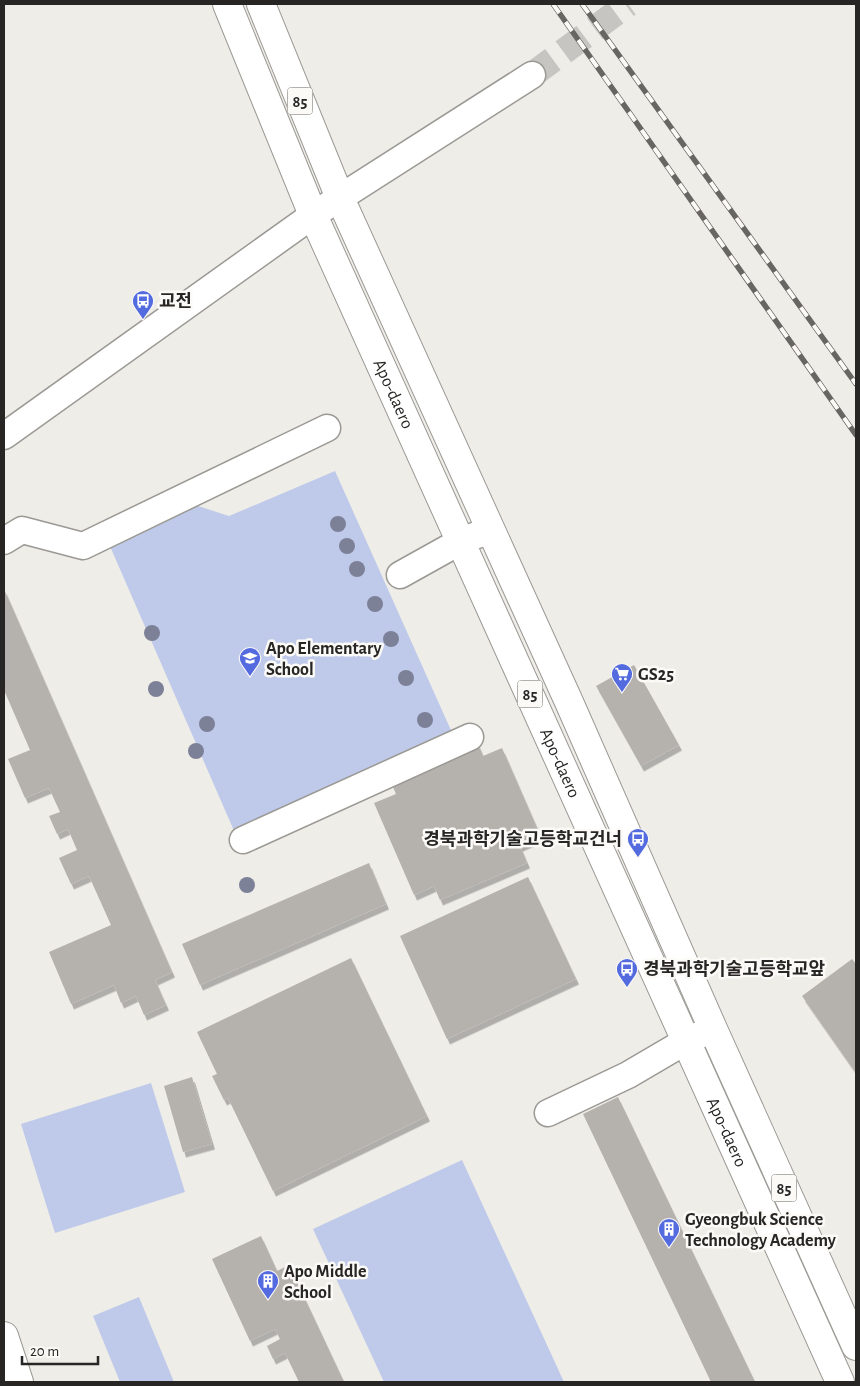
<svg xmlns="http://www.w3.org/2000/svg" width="860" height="1386" viewBox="0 0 860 1386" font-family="'Alegreya Sans','Noto Sans KR',sans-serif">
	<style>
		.green { fill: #bfcaea }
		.building { fill: #b5b2ae; filter: url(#shadow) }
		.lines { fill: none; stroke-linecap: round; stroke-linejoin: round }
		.minor-tunnel { stroke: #c7c5c1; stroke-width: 26; stroke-dasharray: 26 13; stroke-linecap: butt }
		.minor-casing { stroke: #9b9994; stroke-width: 29 }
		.major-casing { stroke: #9b9994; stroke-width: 30 }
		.highway-casing { stroke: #9b9994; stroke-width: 30 }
		.minor { stroke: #fff; stroke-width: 26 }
		.major { stroke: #fff; stroke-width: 28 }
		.highway { stroke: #fff; stroke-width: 28 }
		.rail-casing { stroke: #686663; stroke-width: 5.5 }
		.rail { stroke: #fcfaf6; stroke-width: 4; stroke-dasharray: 11; stroke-linecap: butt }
		.tree { fill: #7d8198 }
		.labels { text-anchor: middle; stroke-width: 5; stroke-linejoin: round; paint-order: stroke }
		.shield { fill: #fcfaf6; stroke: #676663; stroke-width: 1 }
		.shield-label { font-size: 16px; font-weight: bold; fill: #272624 }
		.poi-label { font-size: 18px; font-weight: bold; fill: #272624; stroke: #fcfaf6; text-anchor: start }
		.street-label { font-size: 18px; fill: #272624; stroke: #fcfaf6 }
	</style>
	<defs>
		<filter id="shadow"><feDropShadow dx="3" dy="5.5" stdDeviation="0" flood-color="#0004"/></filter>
	</defs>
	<rect width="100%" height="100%" fill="#efede8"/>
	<!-- green -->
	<path class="green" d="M335,471L454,737L235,833L109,544L192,504L229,516Z
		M151,1083L185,1192L55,1233L21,1124Z
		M462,1160L564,1382H384L313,1229Z
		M139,1297L174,1382H120L93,1316Z"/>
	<!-- building -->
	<path class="building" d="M4,589L172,972L155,980L166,1005L144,1015L136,996L121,1003L114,985L71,1004L49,952L111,925L89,876L71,884L59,858L77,850L68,829L57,834L49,816L60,812L49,788L25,798L8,759L30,750L4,690Z
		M634,665L679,745L641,766L596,686Z
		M477,742L483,756L502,748L541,837L520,846L527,863L440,900L434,886L414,895L374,803L396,794L390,780Z
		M369,863L386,904L200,985L182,944Z
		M528,877L576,979L447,1039L400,936Z
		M351,958L427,1116L273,1191L228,1098L224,1100L212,1076L217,1074L197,1032Z
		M852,959L856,964V1073L802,996Z
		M192,1077L212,1144L183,1152L164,1086Z
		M618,1097L755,1382H711L583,1114Z
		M261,1236L277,1271L289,1265L344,1382H299L285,1353L273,1359L267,1346L280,1339L275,1329L250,1341L212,1259Z"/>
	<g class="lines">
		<!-- minor-tunnel -->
		<path class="minor-tunnel" d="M532,75L628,4"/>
		<!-- minor casing -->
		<g class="minor-casing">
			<path id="minor" d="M4,436L313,215L532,75
				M4,541L22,530L83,546L327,428
				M400,575L461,541L490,530
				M243,840L470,737
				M548,1113L628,1075L686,1041L713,1029"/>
		</g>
		<!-- major casing -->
		<g class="major-casing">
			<g id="major">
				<path id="s1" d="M227,4L313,215L840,1382"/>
				<path d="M261,4L340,198L569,702L713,1029L856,1346"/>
			</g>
		</g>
		<!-- highway casing -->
		<g class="highway-casing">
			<path id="highway" d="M4,1336L19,1382"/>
		</g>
		<!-- minor -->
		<use href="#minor" class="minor"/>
		<!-- major -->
		<use href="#major" class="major"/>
		<!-- highway -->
		<use href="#highway" class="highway"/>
		<!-- rail casing -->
		<g class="rail-casing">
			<path id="rail" d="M553,4L856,435
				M582,4L856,384"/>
		</g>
		<!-- rail -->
		<use href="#rail" class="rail"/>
	</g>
	<!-- trees -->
	<g class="tree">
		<circle cx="338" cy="524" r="8"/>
		<circle cx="347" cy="546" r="8"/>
		<circle cx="357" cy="569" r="8"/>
		<circle cx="375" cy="604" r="8"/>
		<circle cx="152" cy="633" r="8"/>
		<circle cx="391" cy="639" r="8"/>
		<circle cx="406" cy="678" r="8"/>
		<circle cx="156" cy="689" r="8"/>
		<circle cx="425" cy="720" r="8"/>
		<circle cx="207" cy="724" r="8"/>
		<circle cx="196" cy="751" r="8"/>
		<circle cx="247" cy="885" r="8"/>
	</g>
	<!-- icons -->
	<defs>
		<g id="bus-pin" transform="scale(1.125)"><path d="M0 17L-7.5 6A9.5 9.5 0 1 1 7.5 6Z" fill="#546be0" stroke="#fcfaf6"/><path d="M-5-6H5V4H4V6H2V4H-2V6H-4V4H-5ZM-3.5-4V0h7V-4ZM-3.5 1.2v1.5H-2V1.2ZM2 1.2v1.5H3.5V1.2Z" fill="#fff"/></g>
		<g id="school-pin" transform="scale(1.125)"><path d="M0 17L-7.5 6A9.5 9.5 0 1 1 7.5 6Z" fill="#546be0" stroke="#fcfaf6"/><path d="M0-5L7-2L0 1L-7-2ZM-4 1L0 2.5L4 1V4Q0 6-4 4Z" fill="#fff"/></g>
		<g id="supermarket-pin" transform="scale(1.125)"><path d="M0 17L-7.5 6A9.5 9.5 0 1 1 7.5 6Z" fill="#546be0" stroke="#fcfaf6"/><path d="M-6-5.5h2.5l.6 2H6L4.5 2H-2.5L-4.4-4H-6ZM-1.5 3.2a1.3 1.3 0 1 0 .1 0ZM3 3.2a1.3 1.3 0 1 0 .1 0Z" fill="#fff"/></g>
		<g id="building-pin" transform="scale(1.125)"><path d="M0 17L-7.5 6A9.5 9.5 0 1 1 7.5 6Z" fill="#546be0" stroke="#fcfaf6"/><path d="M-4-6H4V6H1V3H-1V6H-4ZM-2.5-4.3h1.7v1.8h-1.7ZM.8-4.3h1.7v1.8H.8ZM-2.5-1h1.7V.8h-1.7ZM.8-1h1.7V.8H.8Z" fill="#fff"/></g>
	</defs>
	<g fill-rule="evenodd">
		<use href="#bus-pin" x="143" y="301"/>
		<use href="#school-pin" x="250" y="658"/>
		<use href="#supermarket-pin" x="622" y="674"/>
		<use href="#bus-pin" x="638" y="839"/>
		<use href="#bus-pin" x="627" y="969"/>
		<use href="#building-pin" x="669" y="1229"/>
		<use href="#building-pin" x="268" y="1281"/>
	</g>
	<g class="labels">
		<!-- shield labels -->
		<g class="shield">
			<rect x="287.5" y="87.5" width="25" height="27" rx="4"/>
			<rect x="517.5" y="680.5" width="25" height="27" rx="4"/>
			<rect x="771.5" y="1174.5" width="25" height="27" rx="4"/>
		</g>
		<g class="shield-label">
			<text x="300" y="107">85</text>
			<text x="530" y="700">85</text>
			<text x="784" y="1194">85</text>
		</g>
		<!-- poi labels -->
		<g class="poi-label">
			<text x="159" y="307">교전</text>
			<text x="266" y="654">Apo Elementary<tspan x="266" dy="21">School</tspan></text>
			<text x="638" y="680">GS25</text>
			<text x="622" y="845" text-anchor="end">경북과학기술고등학교건너</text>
			<text x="643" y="975">경북과학기술고등학교앞</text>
			<text x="685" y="1225">Gyeongbuk Science<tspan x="685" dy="21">Technology Academy</tspan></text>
			<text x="284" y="1277">Apo Middle<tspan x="284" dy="21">School</tspan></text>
		</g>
		<!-- street labels -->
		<g class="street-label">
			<text dy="6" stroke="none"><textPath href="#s1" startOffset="424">Apo-daero</textPath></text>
			<text dy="6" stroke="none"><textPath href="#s1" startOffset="829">Apo-daero</textPath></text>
			<text dy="6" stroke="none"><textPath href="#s1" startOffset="1234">Apo-daero</textPath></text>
		</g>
	</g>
	<!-- border -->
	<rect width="860" height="1386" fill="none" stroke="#272624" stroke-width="10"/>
	<!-- scale -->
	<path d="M22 1356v8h76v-8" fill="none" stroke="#272624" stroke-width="2.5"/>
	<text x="30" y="1356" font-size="15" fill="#272624" stroke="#fcfaf6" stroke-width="4" paint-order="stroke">20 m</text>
</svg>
